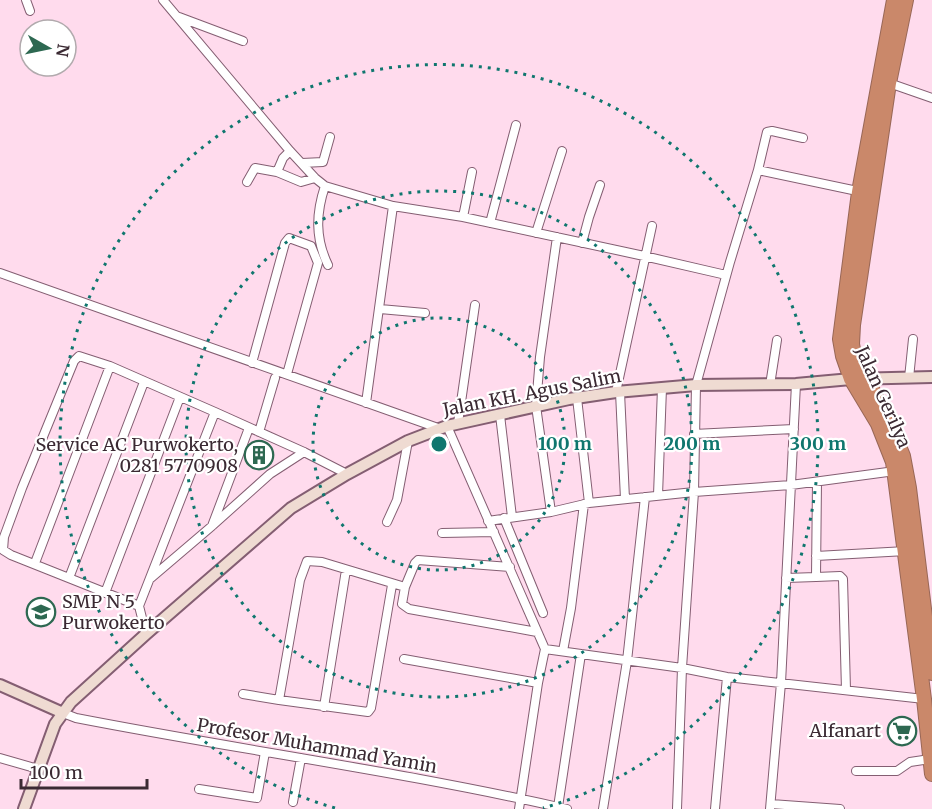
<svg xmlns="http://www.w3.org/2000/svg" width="932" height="809" viewBox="0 0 932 809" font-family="Merriweather,serif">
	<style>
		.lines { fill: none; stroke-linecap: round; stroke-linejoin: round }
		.street-casing { stroke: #845e72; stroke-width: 10 }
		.secondary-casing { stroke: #845e72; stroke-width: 14 }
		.highway-casing { stroke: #986757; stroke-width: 16 }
		.street { stroke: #fff; stroke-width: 8 }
		.secondary { stroke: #efdbd2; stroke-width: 10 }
		.highway { stroke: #ca886a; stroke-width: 14 }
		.ring { fill: none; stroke: #0f766e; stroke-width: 3; stroke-dasharray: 3 6 }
		.labels { text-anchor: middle; stroke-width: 4.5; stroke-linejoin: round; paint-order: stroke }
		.street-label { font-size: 18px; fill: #3b2a33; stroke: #fff }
		.poi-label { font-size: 18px; fill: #3b2a33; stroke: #fff; text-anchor: end }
		.centre { fill: #0f766e; stroke: #fff; stroke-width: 3 }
		.ring-label { font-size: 18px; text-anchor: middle; font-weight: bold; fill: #0f766e; stroke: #fff; stroke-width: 4.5; stroke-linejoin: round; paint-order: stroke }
	</style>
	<rect width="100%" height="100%" fill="#ffdbed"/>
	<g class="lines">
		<!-- street casing -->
		<g class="street-casing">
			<path id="street" d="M26,0L30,11
				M163,0L290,151L315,178L325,186L393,206L463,217L644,256L726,275
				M179,17L243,41
				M889,83L932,98
				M290,151L283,158L277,172L301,182L315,178
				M302,163L323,162L330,137
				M758,170L767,132L772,131L803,138
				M247,182L255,168L277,172
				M325,186C316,213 315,238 328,265
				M463,217L472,172
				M490,223L516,125
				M536,233L562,151
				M582,243L589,217L600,185
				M0,273L438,428
				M380,309L425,313
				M79,356L110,366L215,412L139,606L11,555L3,550L4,537L22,488L74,361Z
				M252,363L285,243L289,238L311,246L318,263L287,374
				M909,378L913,339
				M770,385L777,340
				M616,392L652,226
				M620,392L625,499
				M577,398L589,503
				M366,403L393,206
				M215,412L304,452L347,474
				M500,415L512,517
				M458,423L475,305
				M447,426L545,649L682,668L727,677L924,699
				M259,432L275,378
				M694,434L794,429
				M658,495L662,388
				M551,512L536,406L540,357L557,237
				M504,518L543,613
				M488,521L551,512L589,503L694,492L791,485L895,471
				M387,522L397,500L408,441
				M213,525L270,474L304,452
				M442,533L494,532
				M816,556L906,551
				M35,563L110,366
				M816,577L840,576L843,579L846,690
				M69,578L144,382
				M151,578L212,526L249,428
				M786,578L816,577L817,482
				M392,585L371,708L368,712L279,700L300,580L307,561L322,562L405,587L402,604L409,609L537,632
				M405,587L415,563L418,560L510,567
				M105,593L180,397
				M139,606L146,634
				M563,651L571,608L584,504
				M404,659L538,683
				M243,694L279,700
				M324,707L346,570
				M63,713L76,718C240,750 405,772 567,809
				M0,758L38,769
				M856,771H897L910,762L930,759
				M199,789L257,798L265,752
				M293,802L301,758
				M771,804L840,809
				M558,807L581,654
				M519,809L538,683L545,649
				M603,809L627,661L645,497
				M677,809L682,668L694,492L696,385L730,262L758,170L862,192
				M715,809L727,677
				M770,809L781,683L796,384"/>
		</g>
		<!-- secondary casing -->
		<g class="secondary-casing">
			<path id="secondary" d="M0,685L63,713
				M24,809L55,724L71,702L146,634L291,508L347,474L408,441L447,426L569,399L616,392L696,385L796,384L851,379L932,377"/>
		</g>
		<!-- highway casing -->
		<g class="highway-casing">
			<path id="highway" d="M894,0L859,192L840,339L843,356L851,379L878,424L893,462L924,699L932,774
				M906,0L889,83L853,325L852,344L854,355L889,422L903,456L909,488L932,673"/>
		</g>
		<!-- street -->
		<use href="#street" class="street"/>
		<!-- secondary -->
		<use href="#secondary" class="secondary"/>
		<!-- highway -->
		<use href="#highway" class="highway"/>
	</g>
	<!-- distance rings -->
	<g class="ring">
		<circle cx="439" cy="444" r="126"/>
		<circle cx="439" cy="444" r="253"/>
		<path d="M335 808A379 379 0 1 1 543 808"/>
	</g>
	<!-- icons -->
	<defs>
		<g id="building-ring" transform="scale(1.5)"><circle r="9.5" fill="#fff" stroke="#2d6851" stroke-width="1.5"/><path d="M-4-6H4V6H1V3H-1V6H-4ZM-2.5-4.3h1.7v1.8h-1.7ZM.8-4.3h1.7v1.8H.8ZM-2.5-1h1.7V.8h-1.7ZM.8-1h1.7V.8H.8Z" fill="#2d6851"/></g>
		<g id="school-ring" transform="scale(1.5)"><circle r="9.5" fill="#fff" stroke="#2d6851" stroke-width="1.5"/><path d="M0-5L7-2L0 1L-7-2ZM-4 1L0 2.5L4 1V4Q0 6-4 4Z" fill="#2d6851"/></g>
		<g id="supermarket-ring" transform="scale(1.5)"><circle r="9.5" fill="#fff" stroke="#2d6851" stroke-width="1.5"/><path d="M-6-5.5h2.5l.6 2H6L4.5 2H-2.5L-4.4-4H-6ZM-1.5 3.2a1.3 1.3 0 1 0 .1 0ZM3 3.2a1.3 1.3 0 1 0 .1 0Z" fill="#2d6851"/></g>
	</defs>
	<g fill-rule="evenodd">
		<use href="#building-ring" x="259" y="455"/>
		<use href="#school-ring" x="41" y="612"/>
		<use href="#supermarket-ring" x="902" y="731"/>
	</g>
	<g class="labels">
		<!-- street labels -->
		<g class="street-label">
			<text transform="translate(532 393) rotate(-11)" y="6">Jalan KH. Agus Salim</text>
			<text transform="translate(883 397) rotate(66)" y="6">Jalan Gerilya</text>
			<text transform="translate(317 746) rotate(10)" y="6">Profesor Muhammad Yamin</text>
		</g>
		<!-- poi labels -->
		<g class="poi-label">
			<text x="238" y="451">Service AC Purwokerto,<tspan x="238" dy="21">0281 5770908</tspan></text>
			<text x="62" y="608" text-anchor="start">SMP N 5<tspan x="62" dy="21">Purwokerto</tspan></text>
			<text x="881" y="737">Alfanart</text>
		</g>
	</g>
	<circle cx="439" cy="444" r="9" class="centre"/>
	<g class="ring-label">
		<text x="565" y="450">100 m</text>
		<text x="692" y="450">200 m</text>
		<text x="818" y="450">300 m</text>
	</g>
	<!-- north arrow -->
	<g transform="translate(48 48) rotate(99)"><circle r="28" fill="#ffffff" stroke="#b1aaad" stroke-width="1.5"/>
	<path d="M0-4.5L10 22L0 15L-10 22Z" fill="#2d6851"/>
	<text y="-9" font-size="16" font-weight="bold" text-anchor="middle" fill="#3b2a33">N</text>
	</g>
	<!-- scale -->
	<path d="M21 779v9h126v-9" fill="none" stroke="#3b2a33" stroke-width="3"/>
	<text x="30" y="779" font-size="18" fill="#3b2a33" stroke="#ffffff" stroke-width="4.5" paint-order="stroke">100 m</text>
</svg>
